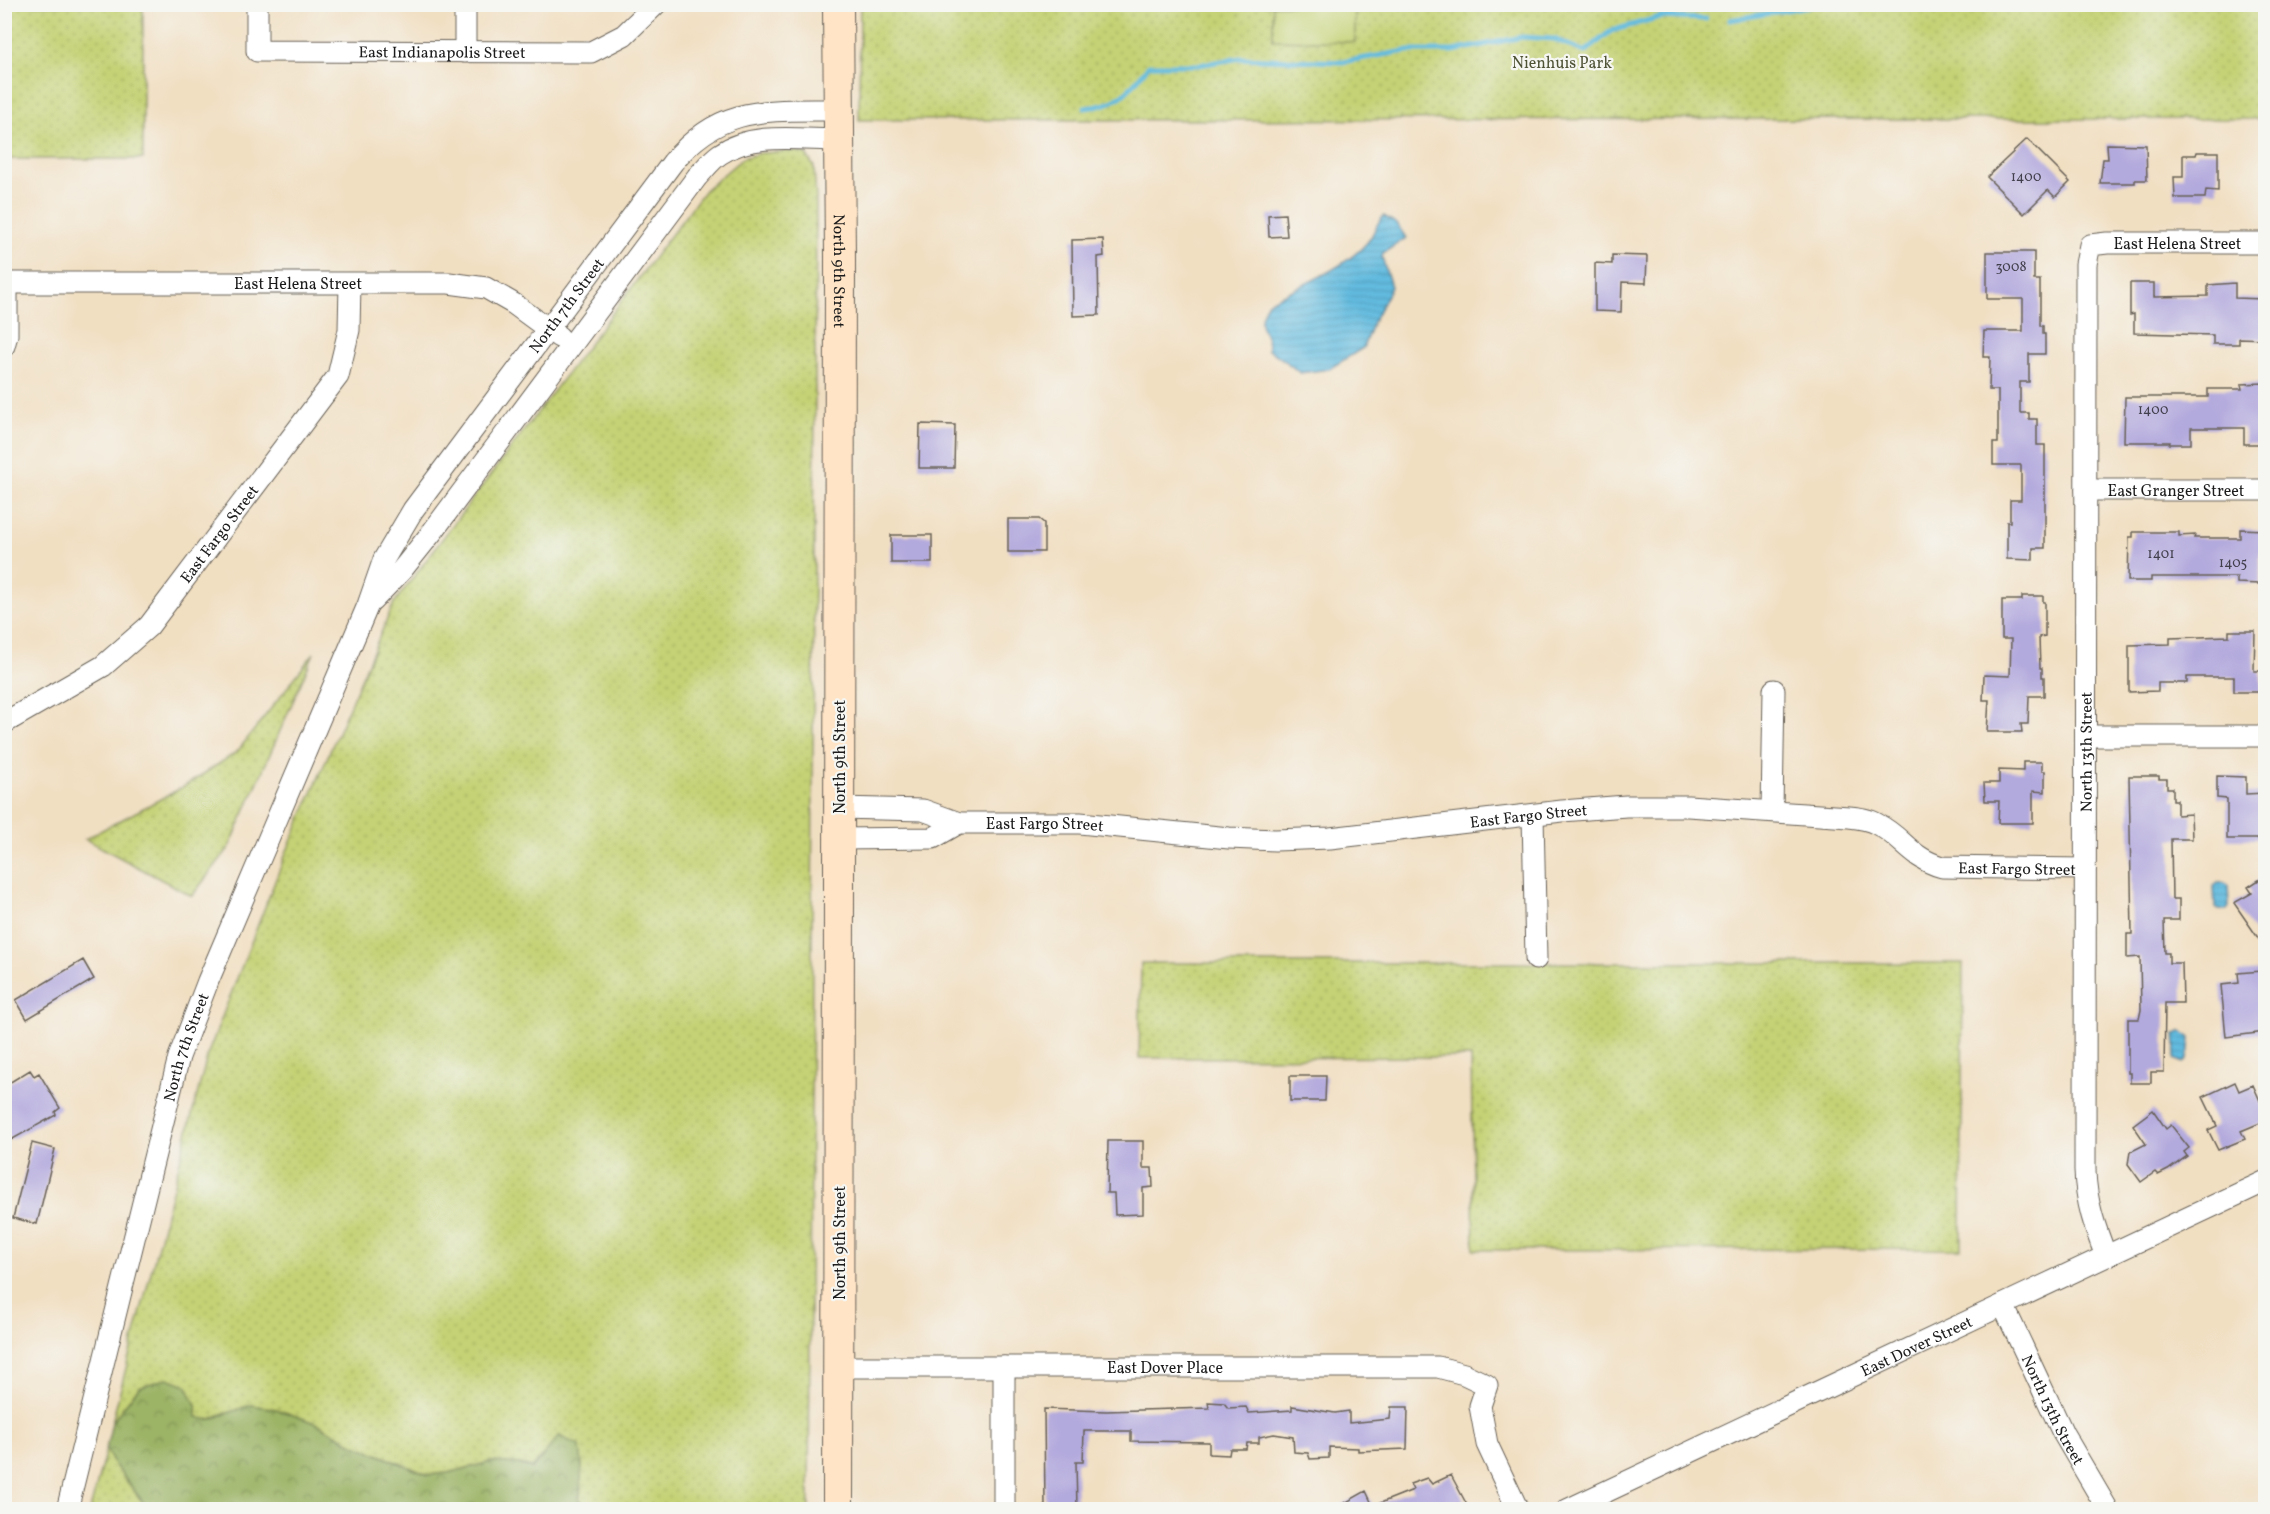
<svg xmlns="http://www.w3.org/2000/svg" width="2270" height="1514" viewBox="0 0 2270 1514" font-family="Vollkorn,serif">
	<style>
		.grass { fill: url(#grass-dots); stroke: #707748; stroke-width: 1.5 }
		.forest { fill: url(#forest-crowns); stroke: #5c6841; stroke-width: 1.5 }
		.garden { fill: #c5d274; stroke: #707748; stroke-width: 1.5 }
		.water { fill: url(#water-rules); stroke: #3f6c7e; stroke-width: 1.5 }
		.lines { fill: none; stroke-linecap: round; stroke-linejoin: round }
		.stream { stroke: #62bbdf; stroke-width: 5 }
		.building { fill: #b2a9dd }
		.minor-casing { stroke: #676056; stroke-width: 23 }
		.secondary-casing { stroke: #676056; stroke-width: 32 }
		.minor { stroke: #fff; stroke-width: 21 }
		.secondary { stroke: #ffe4c6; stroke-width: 30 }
		.labels { text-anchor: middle; stroke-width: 4.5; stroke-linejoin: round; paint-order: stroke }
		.number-label { font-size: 14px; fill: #423f4c }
		.street-label { font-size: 16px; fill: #1c1c1c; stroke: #f6f6f2 }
		.park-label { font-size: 16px; fill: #4f5336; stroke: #f6f6f2 }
	</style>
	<defs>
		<pattern id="grass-dots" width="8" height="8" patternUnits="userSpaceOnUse" patternTransform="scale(1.5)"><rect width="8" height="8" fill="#c5d274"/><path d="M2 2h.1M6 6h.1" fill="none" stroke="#a9b464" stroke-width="1.8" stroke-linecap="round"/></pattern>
		<pattern id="forest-crowns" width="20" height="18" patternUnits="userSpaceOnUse" patternTransform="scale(1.5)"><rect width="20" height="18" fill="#9cb466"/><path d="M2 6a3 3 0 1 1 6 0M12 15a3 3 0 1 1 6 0" fill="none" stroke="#7e9253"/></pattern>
		<pattern id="water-rules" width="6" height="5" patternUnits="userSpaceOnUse" patternTransform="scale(1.5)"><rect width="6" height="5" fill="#62bbdf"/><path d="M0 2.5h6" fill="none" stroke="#54a0bf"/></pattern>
	</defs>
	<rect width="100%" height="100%" fill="#f6f6f2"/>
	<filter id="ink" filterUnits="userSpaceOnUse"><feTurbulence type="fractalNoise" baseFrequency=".0167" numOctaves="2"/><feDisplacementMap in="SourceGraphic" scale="12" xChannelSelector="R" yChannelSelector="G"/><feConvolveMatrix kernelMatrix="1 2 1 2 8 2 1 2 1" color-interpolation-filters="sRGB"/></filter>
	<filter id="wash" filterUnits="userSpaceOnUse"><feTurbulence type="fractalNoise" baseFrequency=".008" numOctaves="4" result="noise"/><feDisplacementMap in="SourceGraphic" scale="24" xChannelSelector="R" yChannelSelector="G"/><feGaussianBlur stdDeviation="1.35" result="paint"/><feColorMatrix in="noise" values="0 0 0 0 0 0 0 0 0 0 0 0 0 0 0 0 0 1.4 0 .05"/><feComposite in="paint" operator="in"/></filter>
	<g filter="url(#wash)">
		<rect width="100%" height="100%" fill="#f1dfc2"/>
		<!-- grass -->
		<path class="grass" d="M4,5H143V159H5Z
			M860,5H2265V119L859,120Z
			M793,151L806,154L814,167L816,198L809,1509H595L579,1501L581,1488L560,1436L532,1469L520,1464L491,1462L448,1473L428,1475L355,1445L316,1423L251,1405L208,1420L196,1417L112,1422L208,1053L286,853L394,603L705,190L743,158L761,153Z
			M314,653L229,848L192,896L85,839L185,786L237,752Z
			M1141,963H1963L1961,1249L1474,1250L1471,1057L1139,1058Z
			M106,1449L114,1464L148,1509L90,1510Z"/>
		<!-- forest -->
		<path class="forest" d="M168,1378L186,1385L196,1405L197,1417L208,1420L251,1405L276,1409L316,1423L355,1445L428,1475L448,1473L491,1462L520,1464L532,1469L559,1436L580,1446L582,1466L579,1501L595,1509H148L114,1464L106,1449L112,1422L139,1387Z"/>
		<!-- garden -->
		<path class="garden" d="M1273,5H1355V42L1273,40Z"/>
		<!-- water -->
		<path class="water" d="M1384,216L1397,224L1406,238L1383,253L1382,257L1391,287L1372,324L1363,348L1329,369L1300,373C1294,368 1274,352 1268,350C1270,329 1251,330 1268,302C1298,287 1350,266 1369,240C1375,232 1376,223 1384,216Z
			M2218,883H2224L2228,886L2229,906L2226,910H2218L2215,908L2214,886Z
			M2182,1031L2190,1038L2188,1060L2184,1063L2174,1059L2176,1046L2175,1035Z"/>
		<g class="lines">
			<!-- stream -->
			<path class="stream" d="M1730,20L1820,4
				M1085,108C1121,105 1128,91 1149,65H1198L1241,58L1342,62L1406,51H1453L1522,37L1554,39L1585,52L1611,31L1660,17L1706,19"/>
		</g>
		<g id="blocks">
			<!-- building -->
			<path class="building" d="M2027,139L2070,182L2055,197L2048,190L2024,214L1987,177Z
				M2107,144L2146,145L2147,180H2135V183H2100L2103,159H2108Z
				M2197,152H2218V191L2206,190L2205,198H2175L2174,177H2183V155H2196Z
				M1285,214L1287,236L1269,237L1268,215Z
				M1103,239L1104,256L1098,257L1099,315L1073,316L1072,240Z
				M1987,252H2034V280H2040V326H2043V334H2045V354H2029V382H2020V413H2029V419H2037V445H2045V548H2033V560L2007,559V522H2010V500H2021V465H1993V443H1998V390H1989L1990,357H1983L1984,331H2023V299H1987Z
				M1612,255L1647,256L1646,283L1622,282L1621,312L1595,311V263L1612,264Z
				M2130,283H2154V297L2208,296V285L2235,283V298L2265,299V339L2239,338V344H2213V335L2134,333V314L2130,315Z
				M2265,383V444H2244V428H2191V444H2169L2170,442H2124L2125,397H2208V389H2242L2241,384Z
				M920,424L955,425L954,468H919Z
				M1008,519H1039L1044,523V552H1008Z
				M2240,529L2265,530V551L2260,552V584L2237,583V577H2151V581H2128L2129,537H2133V532H2179V536L2195,535L2194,538H2240Z
				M891,535H932V563H891Z
				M2022,596H2043V602H2045V636L2039,637L2040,668H2042V677H2044V696H2029L2028,724H2021L2022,732H1987L1989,700H1983L1984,675L2010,676L2011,639H2002V600H2022Z
				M2229,631H2255L2254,671H2261V692H2234V677H2187V683H2158V691L2129,692V645L2170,644V638L2229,636Z
				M2023,762H2042V771H2045V792L2033,791V823H1998L1999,801H1985L1984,783H1999V770L2023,771Z
				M2129,776H2159V779H2167V788H2173V800H2177V815L2191,814L2192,839H2171L2172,899H2179V920H2164L2165,953H2169V963H2182L2183,1003H2165L2164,1072H2151V1083H2130V1073H2128V1019H2139L2141,1010L2140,957L2127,958V934H2132Z
				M2217,776L2246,777V794L2265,793V839H2227V799L2217,798Z
				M2265,876V948L2234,903L2252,893L2248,887Z
				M83,960L94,979L27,1019L16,1000Z
				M2261,971L2262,980H2265V1032L2226,1037L2221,985L2239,983L2238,973Z
				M30,1070L34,1076L39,1073L60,1108L55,1112L56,1115L11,1140L4,1129V1086Z
				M1290,1076H1326L1325,1101H1290Z
				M2235,1082L2239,1091L2253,1085L2265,1112V1121L2241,1131L2245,1139L2218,1150L2208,1130L2217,1126L2203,1097Z
				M2153,1110L2166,1129L2171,1125L2189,1148L2184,1152L2187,1156L2168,1170L2158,1175L2155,1172L2141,1182L2128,1164L2130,1152L2146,1144L2133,1125Z
				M1108,1141H1143V1168H1152L1153,1187L1143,1188V1214L1115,1215L1114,1193H1107Z
				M32,1143L55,1149L37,1224L13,1218Z
				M1208,1402L1224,1403L1228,1408L1246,1407L1249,1413L1292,1410V1406L1335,1413L1349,1411V1423L1390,1419L1391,1407H1408L1407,1449L1358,1451V1448L1329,1447V1458L1310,1459L1308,1453L1294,1452L1293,1437L1274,1434L1259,1437V1443H1247L1246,1449H1230L1229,1455L1209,1454V1442L1131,1441V1431H1084L1083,1462H1076L1077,1509H1045L1044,1409L1106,1411L1209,1408Z
				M1451,1475L1467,1505L1457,1509H1334L1366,1491L1373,1506L1413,1490L1410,1484L1427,1478L1432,1484Z"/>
		</g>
	</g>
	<g filter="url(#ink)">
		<use href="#blocks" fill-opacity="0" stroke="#676056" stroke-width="1.5"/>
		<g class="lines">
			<!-- minor casing -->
			<g class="minor-casing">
				<g id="minor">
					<path id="s1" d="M257,4V51L591,52L624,35L656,4"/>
					<path d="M465,52V4"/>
					<path id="s2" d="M4,283H449L486,288L514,304L559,337"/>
					<path d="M4,346L7,335V283"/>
					<path id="s3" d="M2086,490H2266"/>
					<path d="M372,601L401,571L433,531L697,177C704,170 711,160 720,154C753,131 801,140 840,140"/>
					<path id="s4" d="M4,723L103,666L149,626L338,376L349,330L350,284"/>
					<path d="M2086,736H2266"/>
					<path id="s5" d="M839,808L923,810L959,823H1080L1229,838L1275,840L1330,838L1562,811L1626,806H1688L1849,817C1859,818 1869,819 1877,824C1903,837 1910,858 1942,867L2085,869"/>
					<path d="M1772,811L1774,690"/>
					<path d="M1533,815L1536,959"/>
					<path d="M839,839L933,838L959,823"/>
					<path id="s6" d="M2106,1256C2095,1228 2086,1202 2085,1171L2086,264L2090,245L2107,243H2266"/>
					<path id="s7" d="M2003,1305L2063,1433L2108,1510"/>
					<path id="s8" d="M839,1367H1438L1464,1374L1487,1385L1480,1406L1487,1444L1518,1510"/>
					<path d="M1004,1367V1510"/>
					<path id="s9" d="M67,1510L179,1057L208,981L368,605L384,559L413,510L673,162C722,103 770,111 840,110"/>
					<path id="s10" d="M1567,1510L2266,1181"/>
				</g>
			</g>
			<!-- secondary casing -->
			<g class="secondary-casing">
				<g id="secondary">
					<path id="s11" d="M838,4L840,258L838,1510"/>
				</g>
			</g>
			<!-- minor -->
			<use href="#minor" class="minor"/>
			<!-- secondary -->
			<use href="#secondary" class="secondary"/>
		</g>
	</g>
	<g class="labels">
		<!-- number labels -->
		<g class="number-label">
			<text x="2026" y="181">1400</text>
			<text x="2011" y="271">3008</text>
			<text x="2153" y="414">1400</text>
			<text x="2161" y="558">1401</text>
			<text x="2233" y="567">1405</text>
		</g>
		<!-- street labels -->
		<g class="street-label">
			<text dy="6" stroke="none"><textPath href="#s1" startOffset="232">East Indianapolis Street</textPath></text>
			<text dy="6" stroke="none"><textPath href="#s6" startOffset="1102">East Helena Street</textPath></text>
			<text dy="6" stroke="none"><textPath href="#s11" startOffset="267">North 9th Street</textPath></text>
			<text dy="6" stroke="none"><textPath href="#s2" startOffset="294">East Helena Street</textPath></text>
			<text dy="6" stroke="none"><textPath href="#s9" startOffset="1318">North 7th Street</textPath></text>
			<text dy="6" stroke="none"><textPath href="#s3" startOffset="90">East Granger Street</textPath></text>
			<text dy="6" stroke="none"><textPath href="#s4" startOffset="291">East Fargo Street</textPath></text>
			<text dy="6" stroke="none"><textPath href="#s6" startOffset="507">North 13th Street</textPath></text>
			<text transform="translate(839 757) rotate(-90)" y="6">North 9th Street</text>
			<text dy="6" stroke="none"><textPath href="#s5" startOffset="694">East Fargo Street</textPath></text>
			<text dy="6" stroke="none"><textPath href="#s5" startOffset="208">East Fargo Street</textPath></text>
			<text dy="6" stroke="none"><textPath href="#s5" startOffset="1198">East Fargo Street</textPath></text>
			<text dy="6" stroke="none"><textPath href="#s9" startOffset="478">North 7th Street</textPath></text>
			<text transform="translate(839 1243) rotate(-90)" y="6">North 9th Street</text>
			<text dy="6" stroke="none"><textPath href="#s10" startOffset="386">East Dover Street</textPath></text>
			<text dy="6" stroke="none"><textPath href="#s8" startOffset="326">East Dover Place</textPath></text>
			<text dy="6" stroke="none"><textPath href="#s7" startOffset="116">North 13th Street</textPath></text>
		</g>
		<!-- park labels -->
		<g class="park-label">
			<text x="1562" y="68">Nienhuis Park</text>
		</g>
	</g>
	<!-- margin -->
	<rect width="2270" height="1514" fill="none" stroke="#f6f6f2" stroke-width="24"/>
</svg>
